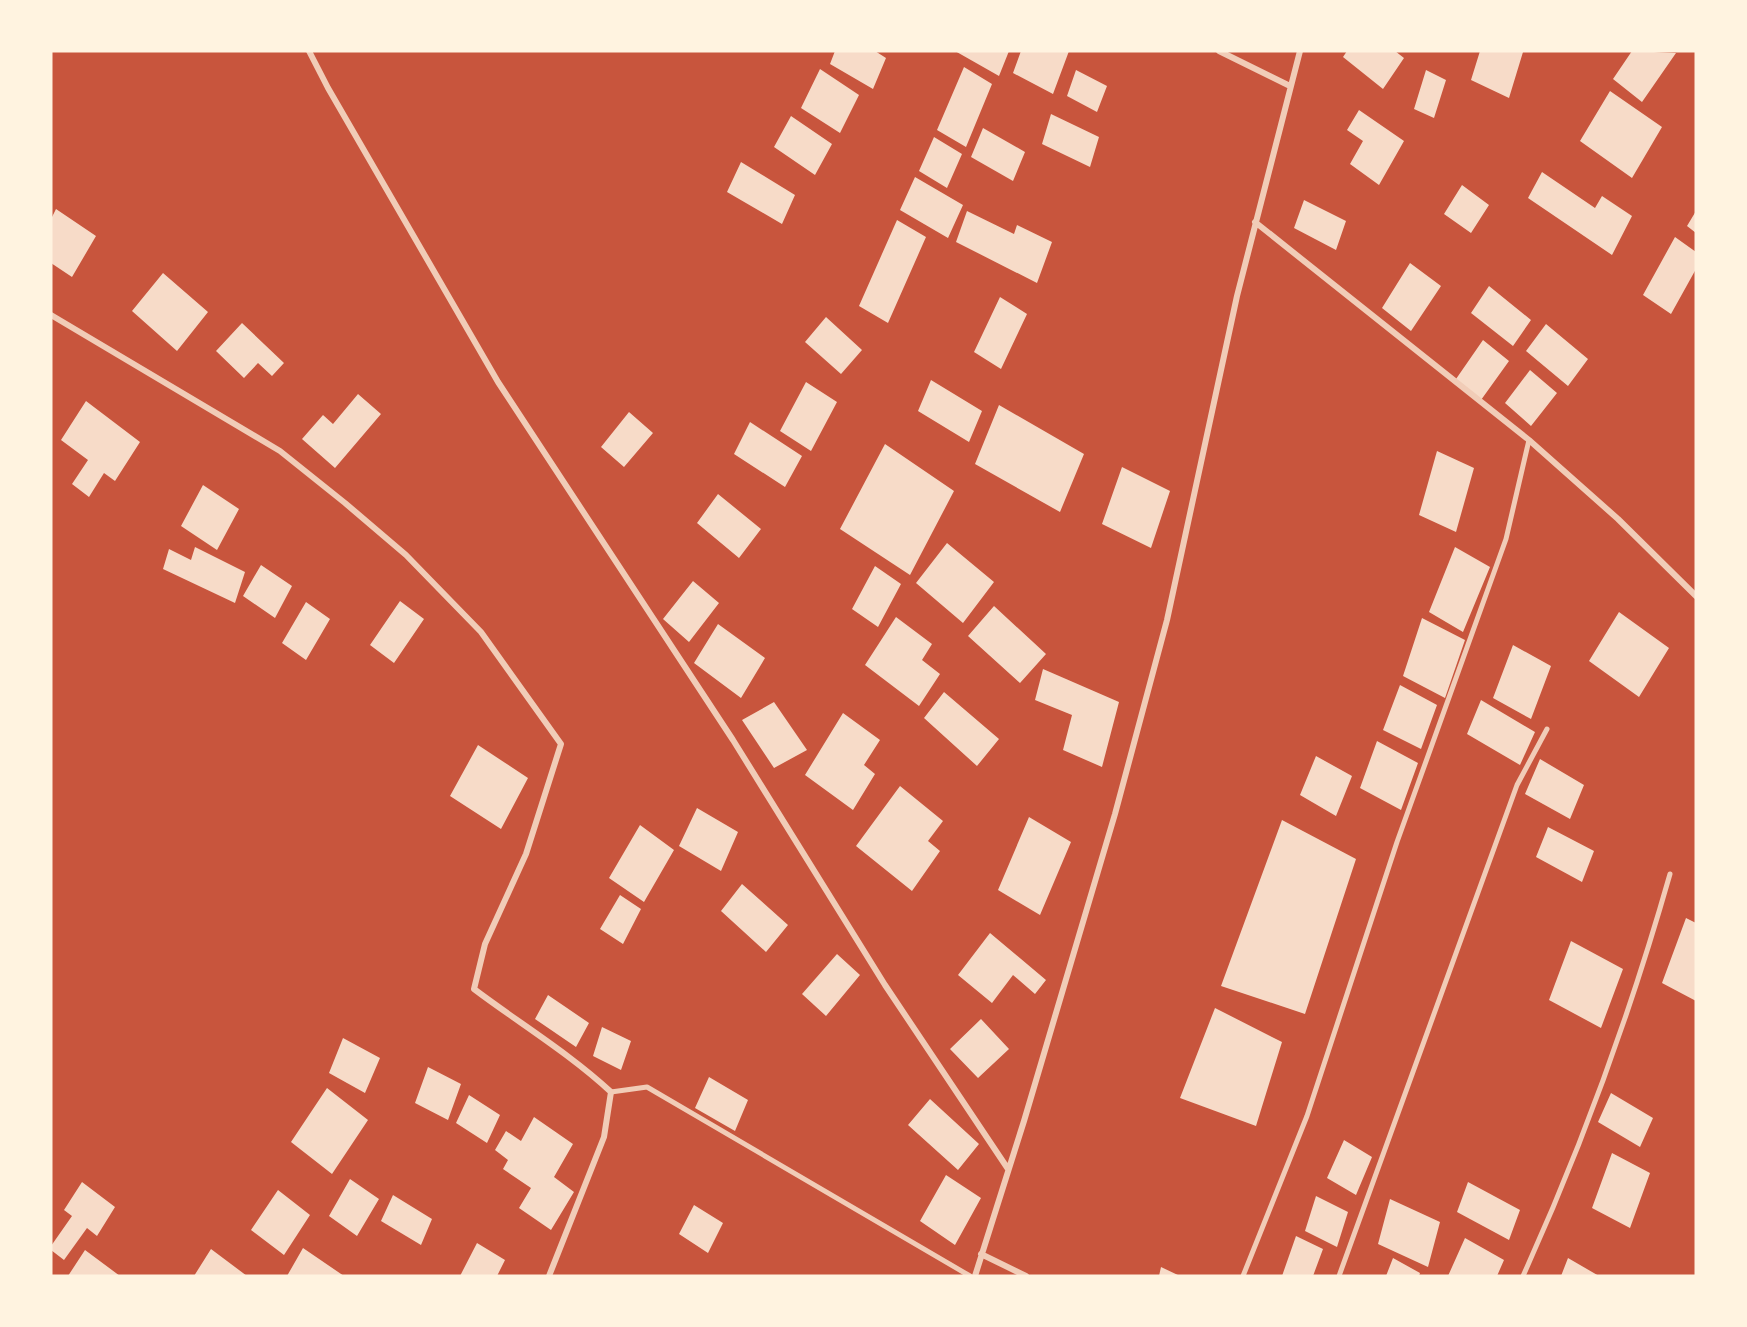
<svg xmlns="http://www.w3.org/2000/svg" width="1747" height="1327" viewBox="0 0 1747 1327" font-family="'Fira Sans Condensed',sans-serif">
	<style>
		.building { fill: #f7dbc8 }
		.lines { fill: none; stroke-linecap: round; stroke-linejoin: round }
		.pedestrian { stroke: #f1ccb7; stroke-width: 5 }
		.minor { stroke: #f1ccb7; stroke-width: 6 }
	</style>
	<rect width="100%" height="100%" fill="#c8553d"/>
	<!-- building -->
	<path class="building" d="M835,51H875L886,58L873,89L830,64Z
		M955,51H1009L999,76Z
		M1021,51H1069L1053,94L1013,73Z
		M1347,51H1395L1404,58L1383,89L1343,57Z
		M1480,51L1523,52L1509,98L1471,80Z
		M1632,51L1676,53L1642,102L1613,79Z
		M964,67L992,84L966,147L937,130Z
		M820,69L859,95L840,133L801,108Z
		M1076,70L1107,86L1097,112L1067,96Z
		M1426,70L1446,80L1434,118L1414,109Z
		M1610,91L1662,127L1632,178L1580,141Z
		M1359,110L1404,141L1379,185L1350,164L1363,141L1347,130Z
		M1051,114L1099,137L1090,167L1042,144Z
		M791,116L832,144L815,175L774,147Z
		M983,128L1025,152L1013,181L971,157Z
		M934,137L962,154L947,188L919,171Z
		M741,162L795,195L782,224L727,192Z
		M1542,172L1595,208L1602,196L1632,216L1612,255L1528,198Z
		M915,177L963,205L948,238L900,210Z
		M1462,185L1489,205L1471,233L1444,214Z
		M1304,200L1346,221L1336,250L1294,228Z
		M56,209L96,236L72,277L51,263V219Z
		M967,211L1014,234L1017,225L1052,242L1037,283L956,242Z
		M1696,211V233L1687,226Z
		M897,220L926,237L888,323L859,306Z
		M1675,237L1696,252V269L1671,314L1643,295Z
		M1410,263L1441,286L1411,331L1382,308Z
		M163,273L208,312L177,351L132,311Z
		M1489,286L1531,320L1513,346L1471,313Z
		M1000,297L1027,314L1001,369L974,352Z
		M826,317L862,350L841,374L805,342Z
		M242,323L284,363L272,376L258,363L244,378L216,351Z
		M1546,324L1588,359L1568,386L1526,351Z
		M1483,340L1509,361L1481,400L1456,379Z
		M1530,370L1557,393L1531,426L1505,403Z
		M931,380L982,411L969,442L918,411Z
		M806,382L837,402L811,451L780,431Z
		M358,394L381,414L335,468L302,439L323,415L333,424Z
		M86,401L140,442L115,481L104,473L89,497L72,484L88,460L61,440Z
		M999,405L1084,454L1060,512L975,464Z
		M629,412L653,433L624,467L601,447Z
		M750,422L802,456L785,487L734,454Z
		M885,444L954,491L910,575L840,529Z
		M1437,451L1474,468L1456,532L1419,515Z
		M1122,467L1170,491L1151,548L1102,524Z
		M203,485L239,509L217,550L181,526Z
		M718,494L761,529L739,558L697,523Z
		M947,543L994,582L963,623L916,583Z
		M195,547L245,572L235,603L163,569L169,549L191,560Z
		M1455,547L1490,567L1463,632L1429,612Z
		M261,565L292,586L275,618L243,596Z
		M875,566L901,584L878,627L852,609Z
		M693,581L719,603L689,642L663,619Z
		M400,601L424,619L394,663L370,645Z
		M306,602L330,619L306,660L282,643Z
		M994,606L1046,654L1020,683L968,636Z
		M1619,612L1669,648L1639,697L1589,661Z
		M896,617L932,644L922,660L940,674L919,706L865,665Z
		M1422,618L1465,640L1445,698L1403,676Z
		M718,624L765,658L741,698L694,663Z
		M1513,645L1551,666L1531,719L1493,698Z
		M1043,669L1119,702L1102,767L1063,750L1072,715L1035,700Z
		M1400,685L1437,705L1421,749L1383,730Z
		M944,692L999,739L977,766L924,718Z
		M1481,700L1535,732L1520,765L1467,734Z
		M774,702L807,750L774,768L742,720Z
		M843,713L880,740L864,765L875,774L853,810L805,775Z
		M1377,741L1418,763L1401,810L1360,788Z
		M478,745L528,778L501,829L450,796Z
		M1316,756L1352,776L1336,816L1300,795Z
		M1540,759L1584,785L1570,819L1525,794Z
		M900,786L943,821L928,841L940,851L912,891L856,846Z
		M697,808L738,832L721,871L679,846Z
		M1029,817L1071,842L1040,915L998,890Z
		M1282,820L1356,859L1305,1014L1221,986Z
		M640,825L674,850L644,902L609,878Z
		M1548,827L1594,851L1582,882L1536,857Z
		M742,884L788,925L766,952L721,911Z
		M620,895L641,909L623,944L600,929Z
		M1686,918L1696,923V1001L1662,983Z
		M990,933L1046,980L1035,994L1013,975L992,1003L958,975Z
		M1571,941L1623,969L1601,1028L1549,1000Z
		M837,954L860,975L826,1016L802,994Z
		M548,995L589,1023L576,1047L535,1019Z
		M1215,1008L1282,1042L1256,1126L1180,1098Z
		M981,1019L1009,1049L978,1078L950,1049Z
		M602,1027L631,1041L621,1070L593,1056Z
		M343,1038L380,1058L365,1093L329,1073Z
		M428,1067L461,1084L448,1120L415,1103Z
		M709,1077L748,1100L735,1131L695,1108Z
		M327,1088L368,1120L332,1174L291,1142Z
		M1611,1093L1653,1118L1640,1147L1598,1122Z
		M469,1095L500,1115L487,1143L456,1123Z
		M930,1099L979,1144L958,1170L908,1125Z
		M534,1117L573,1144L554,1177L574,1192L551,1230L519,1208L531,1188L503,1169L508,1160L495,1150L506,1131L521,1141Z
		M1344,1140L1372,1157L1356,1195L1327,1178Z
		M1612,1153L1650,1173L1630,1228L1592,1208Z
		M946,1175L981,1198L955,1245L920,1221Z
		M350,1179L379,1199L357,1236L329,1216Z
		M82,1182L115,1207L97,1236L87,1228L64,1260L51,1250V1246L72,1216L64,1210Z
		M1468,1182L1520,1210L1509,1240L1457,1212Z
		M278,1190L310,1215L284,1255L251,1230Z
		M393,1195L432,1219L421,1245L381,1221Z
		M1316,1196L1348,1212L1337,1247L1305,1231Z
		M1390,1199L1440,1222L1428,1267L1378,1244Z
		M694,1205L723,1223L708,1253L679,1234Z
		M1296,1236L1323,1249L1313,1276H1282Z
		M1465,1238L1504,1260L1497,1276H1448Z
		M477,1243L505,1260L497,1276H460Z
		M303,1248L344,1276H287Z
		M211,1249L247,1276H194Z
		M85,1250L120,1276H68Z
		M1393,1258L1420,1273L1419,1276H1386Z
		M1568,1258L1599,1276H1561Z
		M1161,1267L1180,1276H1159Z"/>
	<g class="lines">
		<!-- pedestrian -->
		<path class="pedestrian" d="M611,1092L647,1087L970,1276
			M1243,1276L1307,1116L1397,842L1506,539L1529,440
			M1339,1276L1517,785L1547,729
			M1523,1276C1582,1146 1631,1011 1670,874"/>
		<!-- minor -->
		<path class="minor" d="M309,51L328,88L498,382L733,740L885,985L1008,1169
			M1219,51L1290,86
			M1255,222L1529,440L1618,519L1696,596
			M51,315L280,451L345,503L406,555L481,632L561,744L526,854L485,944L474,989C519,1023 569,1053 611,1092L604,1137L549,1276
			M981,1254L1026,1276
			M975,1276L1024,1121L1115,814L1167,620L1237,296L1300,51"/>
	</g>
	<!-- border -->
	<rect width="1747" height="1327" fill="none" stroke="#fff3e0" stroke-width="105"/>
</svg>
